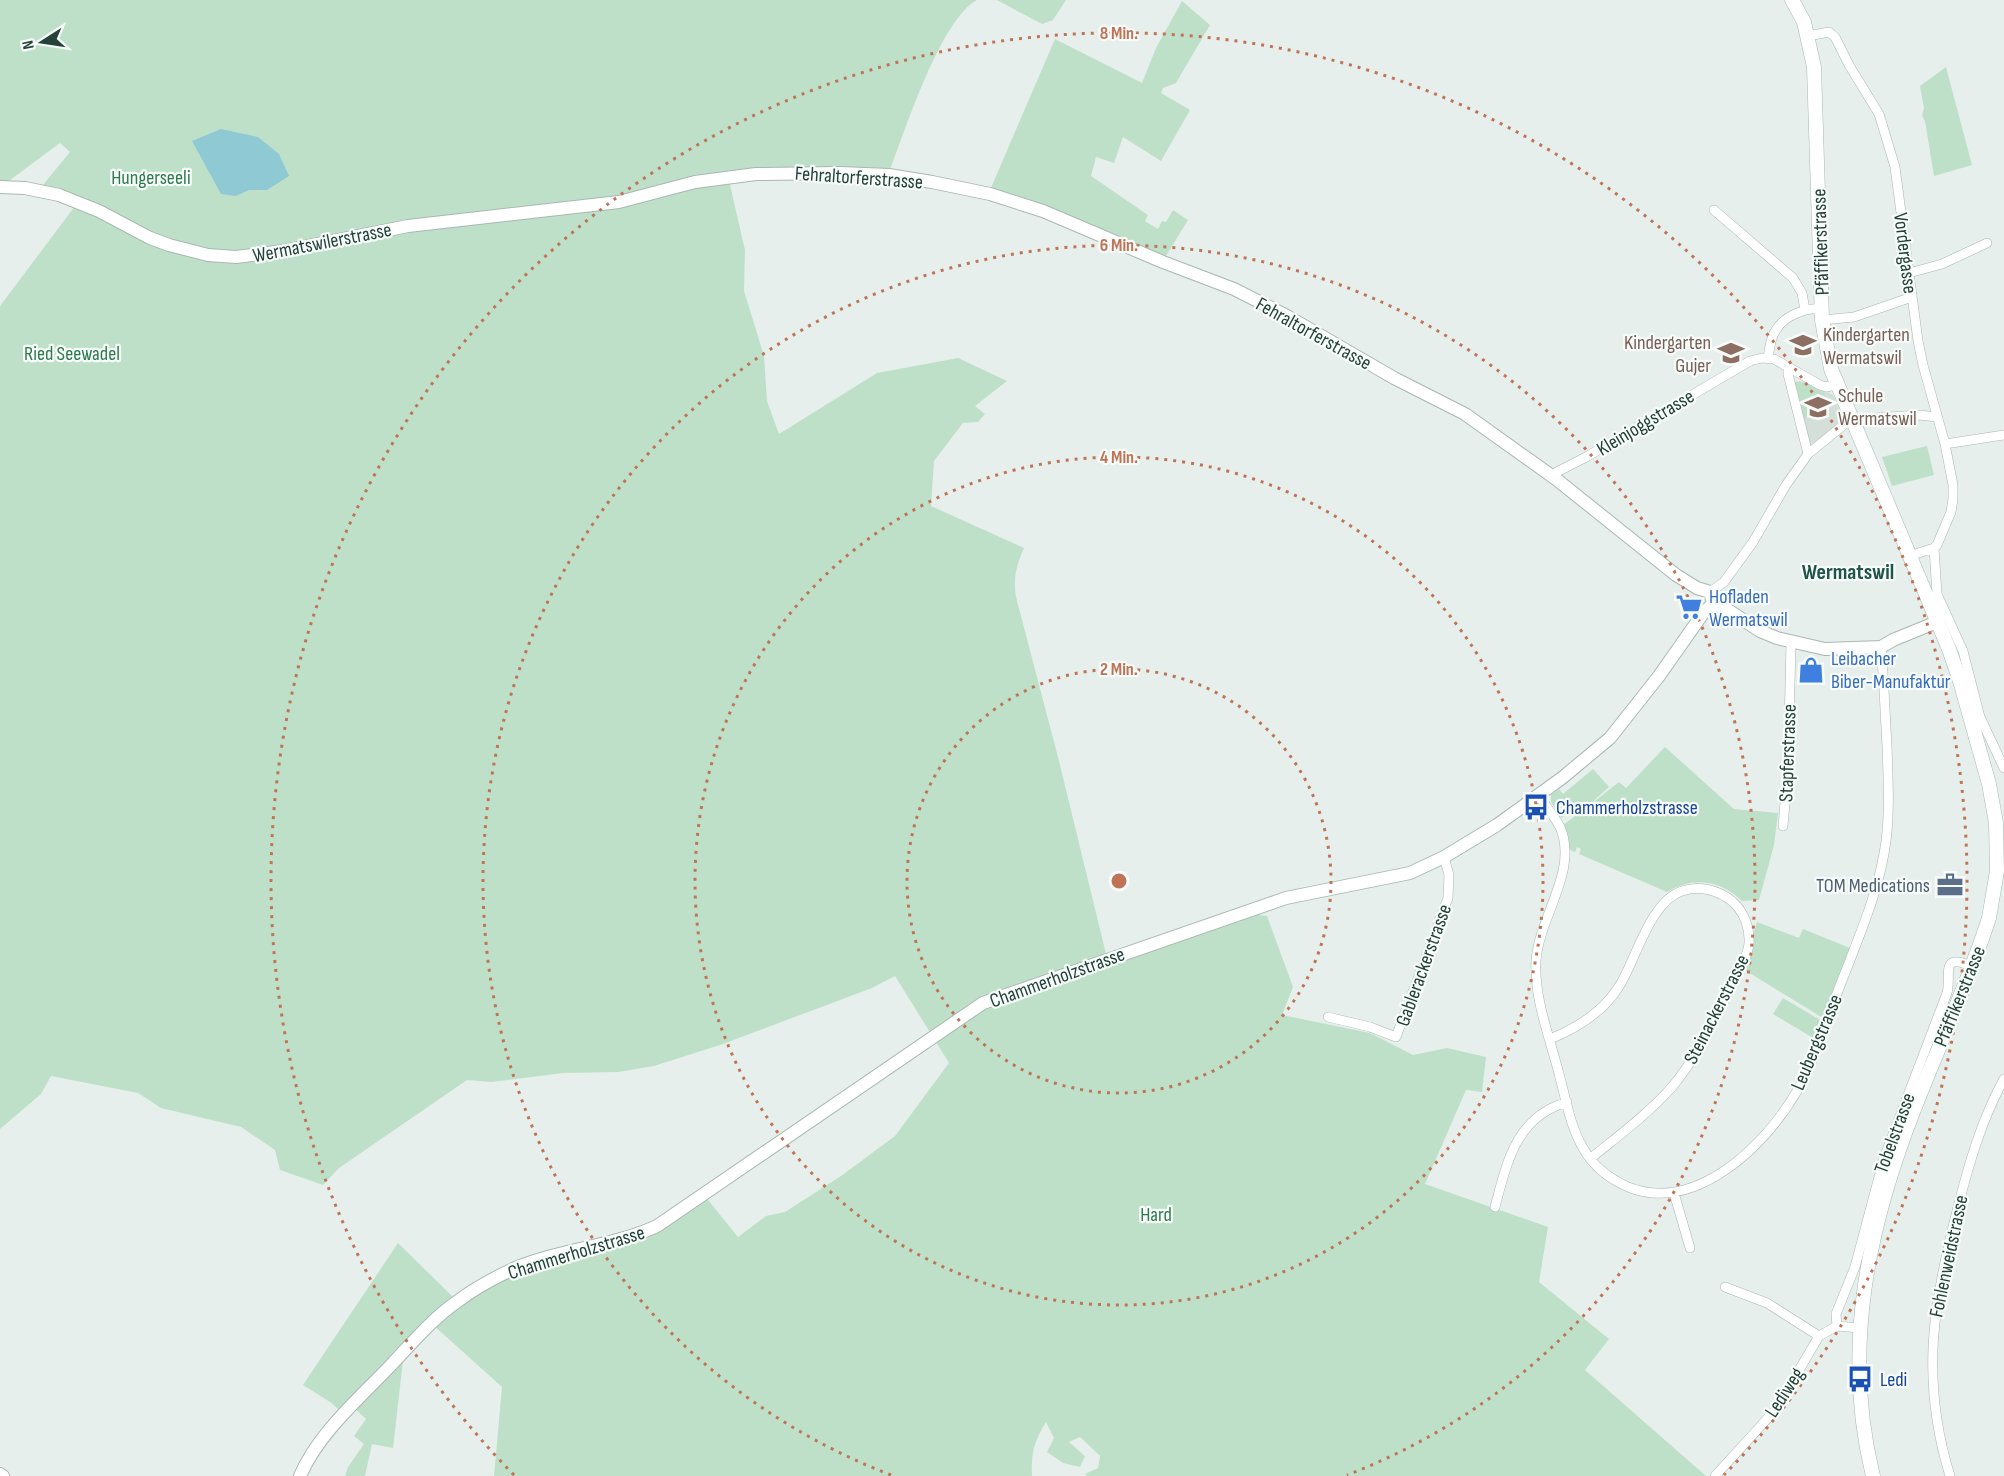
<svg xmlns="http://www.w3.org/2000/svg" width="2004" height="1476" viewBox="0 0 2004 1476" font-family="'Sofia Sans Condensed',sans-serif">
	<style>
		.built { fill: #d4dfda }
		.green { fill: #bfe0c8; fill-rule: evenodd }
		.water { fill: #8ec9d4 }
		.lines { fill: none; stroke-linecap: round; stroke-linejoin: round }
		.minor-casing { stroke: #a8b8b2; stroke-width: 10 }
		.tertiary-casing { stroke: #a8b8b2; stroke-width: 14 }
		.secondary-casing { stroke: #a4bbb3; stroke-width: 15 }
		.minor { stroke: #fff; stroke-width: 9 }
		.tertiary { stroke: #fff; stroke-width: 12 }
		.secondary { stroke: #fff; stroke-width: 14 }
		.ring { fill: none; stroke: #c07456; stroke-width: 3; stroke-dasharray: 3 6 }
		.labels { text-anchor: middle; stroke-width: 4.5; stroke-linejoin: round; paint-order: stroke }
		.park-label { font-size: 20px; fill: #2d7a4b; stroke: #f7fbf9 }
		.street-label { font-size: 20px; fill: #24423a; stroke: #f7fbf9 }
		.education-label { font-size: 20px; fill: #785e54; stroke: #f7fbf9; text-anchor: start }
		.shop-label { font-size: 20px; fill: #366cbe; stroke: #f7fbf9; text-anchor: start }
		.transit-label { font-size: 20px; fill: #164399; stroke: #f7fbf9; text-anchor: start }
		.service-label { font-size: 20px; fill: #4e5e75; stroke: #f7fbf9; text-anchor: end }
		.quarter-label { font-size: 22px; font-weight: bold; fill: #1f5548; stroke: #f7fbf9 }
		.centre { fill: #c07456; stroke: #f7fbf9; stroke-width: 3 }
		.ring-label { font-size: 18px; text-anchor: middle; font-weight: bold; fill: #c07456; stroke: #f7fbf9; stroke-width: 4.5; stroke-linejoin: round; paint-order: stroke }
	</style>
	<rect width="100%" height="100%" fill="#e6efeb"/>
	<!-- built -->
	<path class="built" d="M1799,381L1808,382L1833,395L1843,418L1826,435L1811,444H1808L1792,383Z"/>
	<!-- green -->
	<path class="green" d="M0,0H977C941,19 906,128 891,167L885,172H727L745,250L744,291L764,356L767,401L779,434L877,373L958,358L1007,381L975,406L985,414L978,422L963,423L934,461L931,506L1024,548C1016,566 1013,579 1016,597L1059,761L1107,958L1243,913L1267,916L1293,987L1282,1015L1370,1033L1413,1055L1447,1048L1486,1057L1482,1092L1466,1090L1425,1184L1548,1227L1539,1282L1609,1339L1585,1370L1706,1476H1087L1085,1474L1098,1468L1100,1456L1080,1437L1069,1442L1085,1456L1080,1467L1063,1463L1047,1452L1054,1438L1046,1422C1034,1442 1031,1452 1032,1476H494L502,1387L432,1324L404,1352L393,1448L372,1444L365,1476H345L348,1467L364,1444L354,1436L366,1419L352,1406L344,1414L330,1402L303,1385L398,1243L457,1301L495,1278L613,1242L704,1195L738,1237L766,1216L785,1212L841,1176L895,1136L949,1063L895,976L872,988L723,1044L654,1066L618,1072L563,1073L491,1082L467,1080L339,1168L323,1185L280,1170L275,1150L241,1127L161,1108L138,1093L51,1076L41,1094L0,1129V306L78,202L0,187ZM60,143L70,152L42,186L6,183Z
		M997,0H1066L1053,20L1042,24Z
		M1182,1L1210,25L1176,83L1163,88L1161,93L1190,110L1161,161L1123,137L1114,163L1096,157L1091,176L1148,215L1145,221L1158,229L1162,221L1166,222L1173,210L1188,220L1166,256L1162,258L990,190L1055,39L1142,83L1156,48Z
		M1946,67L1972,165L1934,176L1925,121L1922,116L1924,108L1920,86Z
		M1796,382L1808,384L1824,393L1826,401L1824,407L1803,419L1793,384Z
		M1927,446L1934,475L1892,486L1882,457Z
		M1665,747L1734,809L1778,813L1774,845L1759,900L1742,901C1721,880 1693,876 1667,892L1579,854L1581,849L1577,847L1575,852L1570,850L1563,825L1579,813L1574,808L1561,818L1551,802V795L1559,789L1563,794L1593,769L1609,787L1581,812L1619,782L1626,788Z
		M1757,922L1799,938L1803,929L1850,948L1823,1018L1743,969Z
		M1783,998L1822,1021L1815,1039L1773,1014Z"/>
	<!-- water -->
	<path class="water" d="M221,129L258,137L279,154L289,176L267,190H249L236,196L221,194L192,141Z"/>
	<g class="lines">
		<!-- minor casing -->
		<g class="minor-casing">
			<path id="minor" d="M1808,36L1829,32L1835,37L1849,65L1879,114L1895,167L1918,341L1923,365L1945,444L1953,485V499L1951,512L1937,545L1934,548L1909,556
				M1714,210L1793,278L1802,293L1805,310
				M1909,273L1942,264L1987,243
				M1822,320L1854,317L1912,297
				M1768,357C1770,348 1770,338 1776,330C1784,316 1806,307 1822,309
				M1788,367V374L1808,454
				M1945,444L2004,435
				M1551,475L1588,456L1750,361L1762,358L1774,359L1820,385L1826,387L1836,385
				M1934,548L1937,594L1963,651L1980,717L2004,768
				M1710,592L1724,582L1753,542L1786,485L1808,454L1846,423L1859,419L1919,415L1937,417
				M1538,795C1546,806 1554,816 1560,827C1579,871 1539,916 1536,961C1534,999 1550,1038 1559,1074C1566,1099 1570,1126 1583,1148C1593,1166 1610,1179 1628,1187C1696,1214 1766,1145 1797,1091C1817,1056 1828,1015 1843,978C1860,934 1880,888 1886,841C1890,809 1888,778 1887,746C1885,713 1884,680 1881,647
				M1783,826L1788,768L1791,643
				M1328,1017L1370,1027L1396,1037L1448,898L1449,875L1444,857
				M1550,1039C1577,1028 1602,1013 1618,988C1636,961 1649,902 1682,891C1699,885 1719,890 1733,902C1744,912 1750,928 1749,943C1748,957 1738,972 1732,985C1714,1020 1698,1056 1672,1087C1648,1114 1618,1136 1590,1159
				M1674,1193L1690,1248
				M1495,1207C1507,1162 1516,1117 1567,1102
				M1725,1287L1767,1303L1819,1336
				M1837,1326L1836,1314L1855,1267L1884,1158L1947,993C1952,976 1939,952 1971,966
				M1715,1476L1777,1408L1819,1336L1837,1326L1860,1328
				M1950,1476C1920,1379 1933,1303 1958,1207C1969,1163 1982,1119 2004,1079"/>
		</g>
		<!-- tertiary casing -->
		<g class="tertiary-casing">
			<path id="tertiary" d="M0,187L25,188L59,195L99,211L150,238L169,245L208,255L236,257L283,251L408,226L619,202L695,182L756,174L840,173L889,175L932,182L990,194L1043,211L1163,262L1234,289L1287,316L1394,378L1465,414L1556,479L1676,575L1697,588L1710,592L1713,604
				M1713,604L1725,608L1760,631L1777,638L1825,649L1881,647L1893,640L1937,622
				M0,1474L3,1476
				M300,1476C319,1432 360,1398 392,1364C413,1342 433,1318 458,1301C475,1288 494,1278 513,1269C560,1249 611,1247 657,1226L983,1003L1286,898L1410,873L1444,857L1497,825L1562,778L1610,738L1659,676L1704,612L1713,604"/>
		</g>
		<!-- secondary casing -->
		<g class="secondary-casing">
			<path id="secondary" d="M1792,0L1804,22L1814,67L1822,320L1831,369L1949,649L1960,681L1989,784L1996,823L1997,871L1989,918C1968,984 1938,1047 1913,1112C1867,1230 1842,1351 1873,1476"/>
		</g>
		<!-- minor -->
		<use href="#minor" class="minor"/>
		<!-- tertiary -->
		<use href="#tertiary" class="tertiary"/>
		<!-- secondary -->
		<use href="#secondary" class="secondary"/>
	</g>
	<!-- distance rings -->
	<g class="ring">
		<circle cx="1119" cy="881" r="212"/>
		<circle cx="1119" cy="881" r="424"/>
		<path d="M891 1475A636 636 0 1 1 1347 1475"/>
		<path d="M514 1475A848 848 0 1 1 1724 1475"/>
	</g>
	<!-- icons -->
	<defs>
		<g id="school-bare" transform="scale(2.07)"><path d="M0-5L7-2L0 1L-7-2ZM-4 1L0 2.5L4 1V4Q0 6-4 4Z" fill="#8d6e63" stroke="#f7fbf9" stroke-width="2.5" paint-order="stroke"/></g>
		<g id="supermarket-bare" transform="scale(2.07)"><path d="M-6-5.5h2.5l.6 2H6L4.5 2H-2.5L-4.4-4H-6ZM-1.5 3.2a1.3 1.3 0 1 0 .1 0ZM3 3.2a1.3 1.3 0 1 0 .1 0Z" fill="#3f7fe0" stroke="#f7fbf9" stroke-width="2.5" paint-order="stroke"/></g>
		<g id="shop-bare" transform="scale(2.07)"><path d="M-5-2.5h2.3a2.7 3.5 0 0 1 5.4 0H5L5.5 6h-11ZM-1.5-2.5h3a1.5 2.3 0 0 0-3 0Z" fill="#3f7fe0" stroke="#f7fbf9" stroke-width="2.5" paint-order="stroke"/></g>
		<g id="bus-bare" transform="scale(2.07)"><path d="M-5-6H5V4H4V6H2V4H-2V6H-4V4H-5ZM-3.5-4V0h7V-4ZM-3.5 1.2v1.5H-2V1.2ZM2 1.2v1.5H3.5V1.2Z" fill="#1a4fb4" stroke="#f7fbf9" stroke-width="2.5" paint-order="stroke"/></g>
		<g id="office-bare" transform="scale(2.07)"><path d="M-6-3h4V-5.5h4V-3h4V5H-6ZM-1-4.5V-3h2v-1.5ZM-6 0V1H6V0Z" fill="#5c6f8a" stroke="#f7fbf9" stroke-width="2.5" paint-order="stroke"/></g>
	</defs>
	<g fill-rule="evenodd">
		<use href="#school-bare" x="1803" y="345"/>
		<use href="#school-bare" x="1731" y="353"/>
		<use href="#school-bare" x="1818" y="407"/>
		<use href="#supermarket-bare" x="1689" y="607"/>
		<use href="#shop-bare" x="1811" y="670"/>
		<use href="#bus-bare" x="1536" y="807"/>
		<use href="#office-bare" x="1950" y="885"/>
		<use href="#bus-bare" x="1860" y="1379"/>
	</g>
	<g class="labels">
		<!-- park labels -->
		<g class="park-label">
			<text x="151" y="184">Hungerseeli</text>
			<text x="72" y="360">Ried Seewadel</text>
			<text x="1156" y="1221">Hard</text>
		</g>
		<!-- street labels -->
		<g class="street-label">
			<text transform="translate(859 177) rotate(4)" y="7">Fehraltorferstrasse</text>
			<text transform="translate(322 242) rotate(-11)" y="7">Wermatswilerstrasse</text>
			<text transform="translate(1820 242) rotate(-92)" y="7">Pfäffikerstrasse</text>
			<text transform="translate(1906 253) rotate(83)" y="7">Vordergasse</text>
			<text transform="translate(1314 333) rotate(29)" y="7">Fehraltorferstrasse</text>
			<text transform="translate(1645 422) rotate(-31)" y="7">Kleinjoggstrasse</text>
			<text transform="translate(1787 753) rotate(-88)" y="7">Stapferstrasse</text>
			<text transform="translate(1423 965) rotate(-70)" y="7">Gablerackerstrasse</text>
			<text transform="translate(1057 977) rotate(-20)" y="7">Chammerholzstrasse</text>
			<text transform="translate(1959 996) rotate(-68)" y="7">Pfäffikerstrasse</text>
			<text transform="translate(1716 1009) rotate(-63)" y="7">Steinackerstrasse</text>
			<text transform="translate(1816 1042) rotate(-67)" y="7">Leubergstrasse</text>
			<text transform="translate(1894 1133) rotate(-70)" y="7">Tobelstrasse</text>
			<text transform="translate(576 1252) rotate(-17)" y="7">Chammerholzstrasse</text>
			<text transform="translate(1948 1256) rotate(-78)" y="7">Fohlenweidstrasse</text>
			<text transform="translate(1784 1392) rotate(-57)" y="7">Lediweg</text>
		</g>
		<!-- education labels -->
		<g class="education-label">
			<text x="1823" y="341">Kindergarten<tspan x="1823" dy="23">Wermatswil</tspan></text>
			<text x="1711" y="349" text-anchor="end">Kindergarten<tspan x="1711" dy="23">Gujer</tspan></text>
			<text x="1838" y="402">Schule<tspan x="1838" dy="23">Wermatswil</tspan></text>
		</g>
		<!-- shop labels -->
		<g class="shop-label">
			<text x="1709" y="603">Hofladen<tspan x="1709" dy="23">Wermatswil</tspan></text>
			<text x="1831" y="665">Leibacher<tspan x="1831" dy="23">Biber-Manufaktur</tspan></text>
		</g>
		<!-- transit labels -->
		<g class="transit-label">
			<text x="1556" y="814">Chammerholzstrasse</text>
			<text x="1880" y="1386">Ledi</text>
		</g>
		<!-- service labels -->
		<g class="service-label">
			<text x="1930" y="892">TOM Medications</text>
		</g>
		<!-- quarter labels -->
		<g class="quarter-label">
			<text x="1848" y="579">Wermatswil</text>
		</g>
	</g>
	<circle cx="1119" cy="881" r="9" class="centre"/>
	<g class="ring-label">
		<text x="1119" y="39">8 Min.</text>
		<text x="1119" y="251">6 Min.</text>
		<text x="1119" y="463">4 Min.</text>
		<text x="1119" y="675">2 Min.</text>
	</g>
	<!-- north arrow -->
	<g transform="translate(42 42) rotate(258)" stroke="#f7fbf9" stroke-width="4.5" paint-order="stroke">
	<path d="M0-4.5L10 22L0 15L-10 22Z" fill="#24423a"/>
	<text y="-9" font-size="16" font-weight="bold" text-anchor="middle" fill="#24423a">N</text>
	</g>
</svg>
